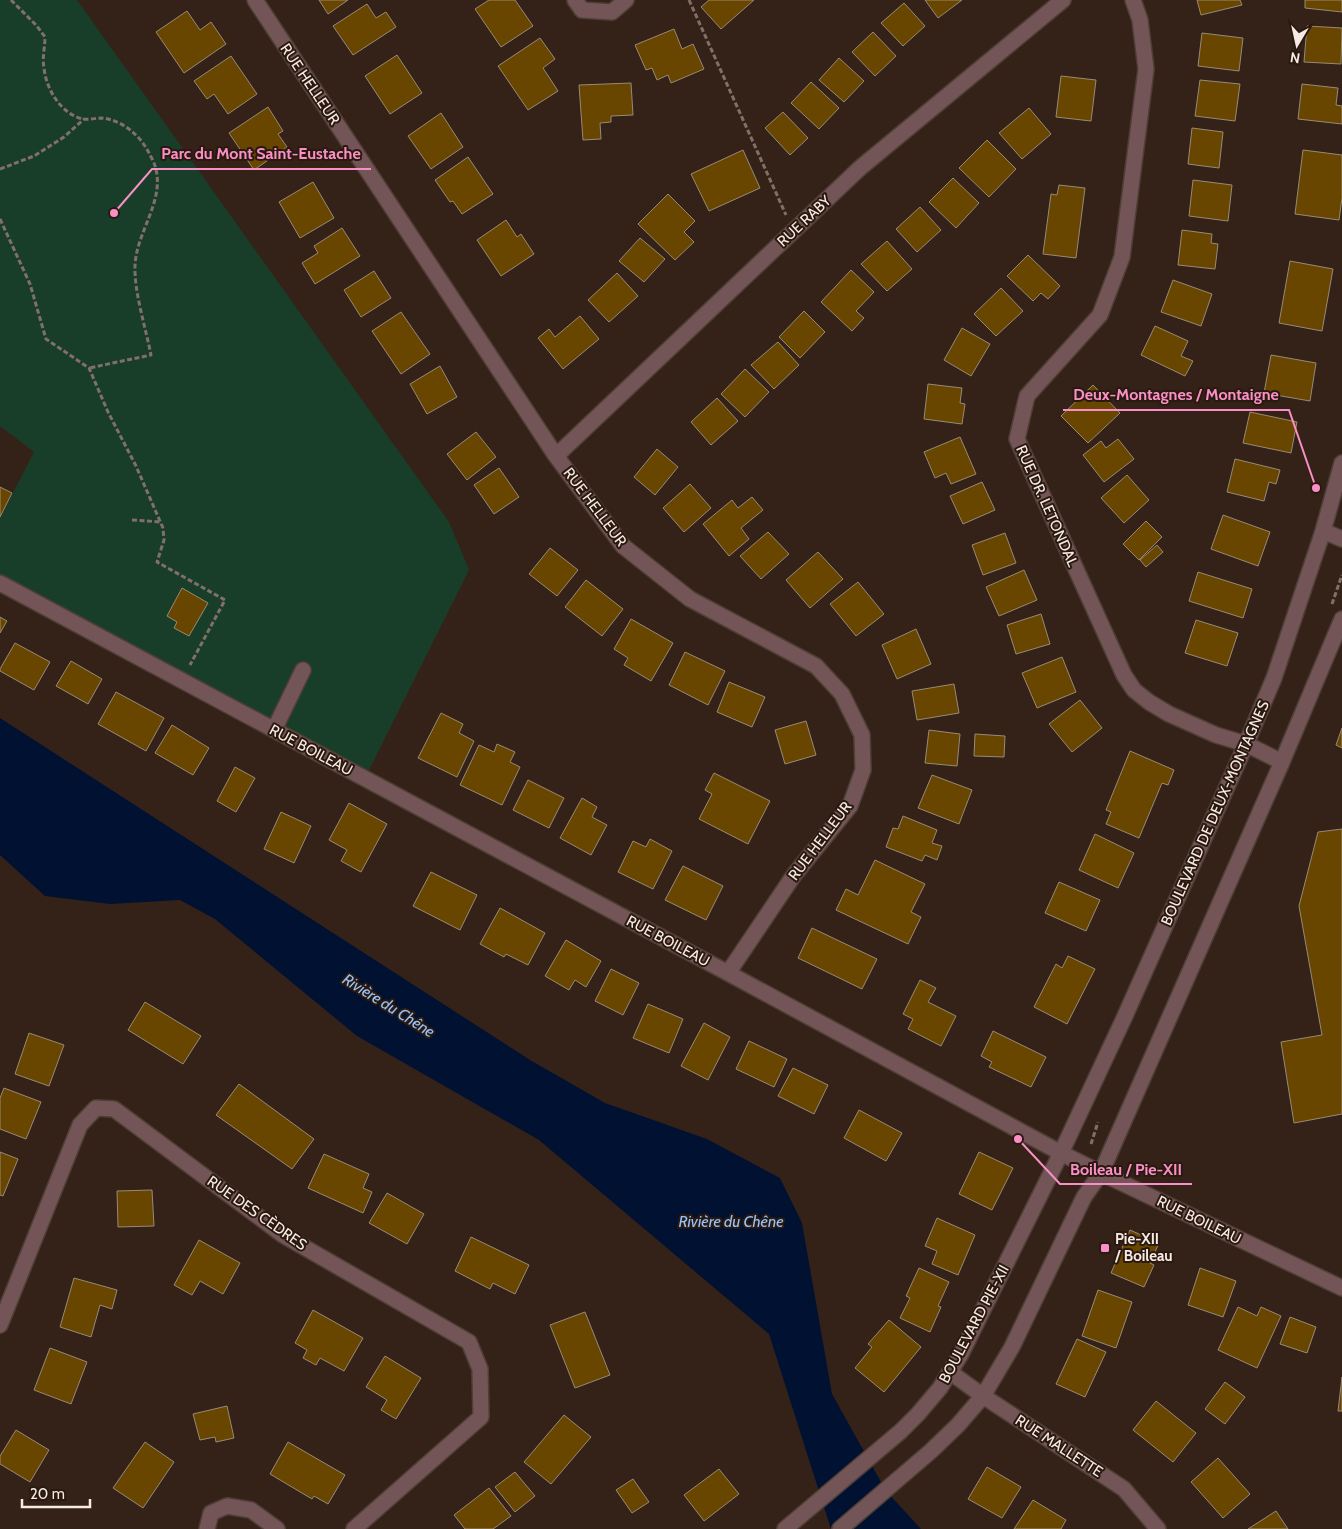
<svg xmlns="http://www.w3.org/2000/svg" width="1342" height="1529" viewBox="0 0 1342 1529" font-family="Cabin,sans-serif">
	<style>
		.green { fill: #183e2a }
		.water { fill: #001131 }
		.building { fill: #684600; stroke: #988a76 }
		.lines { fill: none; stroke-linecap: round; stroke-linejoin: round }
		.minor-casing { stroke: #4f3e35; stroke-width: 18 }
		.path { stroke: #807068; stroke-width: 3; stroke-dasharray: 5 2.5; stroke-linecap: butt }
		.minor { stroke: #735558; stroke-width: 15 }
		.poi-dot { fill: #fa8fc7; stroke: #2a190f; stroke-width: 2 }
		.labels { text-anchor: middle; stroke-width: 4; stroke-linejoin: round; paint-order: stroke }
		.street-label { font-size: 15px; fill: #f6eae3; stroke: #2a190f }
		.poi-label { font-size: 15px; font-weight: bold; fill: #f6eae3; stroke: #2a190f; text-anchor: start }
		.water-label { font-size: 16px; font-style: italic; fill: #96c2fc; stroke: #2a190f }
		.leader { fill: none; stroke: #fa8fc7; stroke-width: 2 }
		.callout-dot { fill: #fa8fc7; stroke: #2a190f; stroke-width: 2 }
		.callout-label { font-size: 16px; text-anchor: middle; font-weight: bold; fill: #fa8fc7; stroke: #2a190f; stroke-width: 4; stroke-linejoin: round; paint-order: stroke }
	</style>
	<rect width="100%" height="100%" fill="#342219"/>
	<!-- green -->
	<path class="green" d="M0,0H77L449,522L469,570L363,782L0,583V518L34,452L0,426Z"/>
	<!-- water -->
	<path class="water" d="M0,718L530,1060L605,1103L707,1139L780,1178L802,1223L832,1394L886,1491L921,1529H831L769,1334L539,1140L357,1036L215,919L180,900L110,904L45,896L0,855Z"/>
	<!-- building -->
	<path class="building" d="M319,0H348L328,14Z
		M489,0H515L533,26L501,47L475,9Z
		M709,0H754L721,29L701,7Z
		M925,0H962L938,18Z
		M1197,0H1240L1242,5L1201,15Z
		M1305,0H1342V12L1305,8Z
		M904,3L925,26L903,46L881,23Z
		M367,4L376,18L386,12L396,27L353,55L333,26Z
		M187,11L200,30L211,22L226,44L184,73L156,32Z
		M1307,26L1342,28L1341,64L1304,62Z
		M674,29L682,49L693,44L704,69L671,83L668,75L657,80L652,68L646,70L635,45Z
		M873,32L896,56L875,76L852,52Z
		M1202,33L1243,38L1239,71L1198,66Z
		M540,38L555,59L543,68L558,91L528,110L498,66Z
		M397,55L422,93L390,114L365,76Z
		M231,56L257,94L228,114L214,94L207,99L194,81Z
		M839,58L864,81L844,102L819,80Z
		M1061,76L1096,80L1091,121L1056,117Z
		M1200,80L1240,84L1235,121L1195,116Z
		M811,82L839,108L819,129L791,103Z
		M631,83L633,115L611,116V122L600,123L601,139L583,140L579,85Z
		M1302,84L1338,88L1336,105L1342,106V124L1298,119Z
		M268,107L283,131L278,134L287,147L254,170L229,133Z
		M1029,108L1051,134L1022,159L999,133Z
		M783,112L808,138L790,155L765,128Z
		M441,113L463,147L431,169L408,136Z
		M1192,128L1223,132L1219,168L1188,164Z
		M987,140L1016,169L989,197L959,168Z
		M743,150L760,188L709,211L691,174Z
		M1303,150L1342,155V198L1339,220L1295,214Z
		M468,157L493,194L462,214L453,201L450,202L435,180Z
		M953,178L979,203L956,228L929,202Z
		M1193,180L1232,185L1228,221L1189,216Z
		M313,182L334,218L300,238L279,202Z
		M1059,185L1085,188L1076,258L1043,254L1051,194L1057,195Z
		M668,194L695,221L684,232L694,242L675,260L638,224Z
		M920,207L941,230L917,252L896,229Z
		M506,220L517,237L521,234L534,254L501,276L477,240Z
		M342,228L360,256L315,284L302,263L318,253L314,246Z
		M1182,230L1212,234L1211,243L1218,244L1215,269L1178,265Z
		M640,238L665,259L644,282L619,261Z
		M887,241L912,269L887,291L861,264Z
		M1028,255L1060,286L1048,299L1041,293L1033,301L1007,276Z
		M1290,261L1333,269L1322,331L1279,323Z
		M851,270L874,292L856,311L864,318L852,331L821,302Z
		M374,271L391,298L361,317L344,290Z
		M617,273L638,296L609,322L588,300Z
		M1173,280L1212,294L1201,326L1161,312Z
		M1001,288L1023,311L996,336L974,314Z
		M804,311L825,332L800,358L779,337Z
		M401,312L430,354L401,374L372,331Z
		M580,316L599,339L563,369L538,338L549,329L555,337Z
		M1155,326L1188,341L1181,356L1193,361L1185,376L1141,355Z
		M962,328L990,344L971,376L944,360Z
		M778,342L799,365L774,389L751,365Z
		M1271,355L1316,363L1310,401L1264,393Z
		M440,366L457,397L427,414L410,384Z
		M745,369L769,392L745,417L721,394Z
		M928,384L962,388L960,403L965,404L962,424L924,419Z
		M1093,385L1120,413L1088,443L1061,416Z
		M717,398L738,421L711,445L691,422Z
		M1250,412L1297,422L1291,453L1243,443Z
		M476,432L496,457L467,480L447,454Z
		M960,437L976,474L951,484L946,473L935,478L924,452Z
		M1118,439L1134,459L1104,482L1083,455L1101,441L1106,448Z
		M657,449L678,467L655,495L634,477Z
		M1235,459L1280,470L1276,484L1269,482L1264,501L1227,492Z
		M499,468L519,497L494,514L474,485Z
		M1127,475L1149,500L1124,523L1101,498Z
		M982,482L995,510L963,524L950,496Z
		M690,484L711,508L684,532L663,508Z
		M0,487L12,493L0,517Z
		M752,497L763,510L741,528L749,539L729,556L703,524L732,500L738,508Z
		M1223,515L1270,532L1258,566L1211,549Z
		M1146,521L1162,537L1139,560L1123,544Z
		M768,532L789,554L761,579L740,556Z
		M1005,533L1016,563L983,575L972,545Z
		M1157,545L1163,552L1146,567L1140,560Z
		M550,548L578,570L557,596L529,574Z
		M818,552L843,579L810,608L786,580Z
		M1024,570L1037,600L999,616L986,587Z
		M1198,572L1252,589L1243,618L1189,601Z
		M586,580L623,609L602,636L565,607Z
		M858,582L884,614L856,636L830,604Z
		M182,588L208,603L189,636L174,628L177,622L167,616Z
		M1041,614L1050,644L1016,654L1007,625Z
		M0,617L7,621L0,633Z
		M631,619L673,643L651,681L624,665L628,658L614,649Z
		M1196,620L1238,633L1227,666L1185,653Z
		M916,629L931,664L897,679L882,645Z
		M15,643L50,662L34,690L0,671V669Z
		M685,652L725,671L708,705L669,685Z
		M1062,657L1076,692L1037,708L1022,673Z
		M71,661L102,679L88,704L56,686Z
		M729,682L765,697L752,727L717,712Z
		M954,684L959,713L917,720L912,691Z
		M116,692L164,718L146,751L98,724Z
		M1080,700L1102,728L1072,752L1049,724Z
		M441,713L463,724L459,733L474,741L457,777L418,758Z
		M806,721L816,755L785,764L775,730Z
		M172,725L209,748L193,775L155,753Z
		M1342,728V748L1336,745Z
		M929,730L960,734L957,766L925,763Z
		M975,734L1005,736L1004,757L974,756Z
		M497,744L515,752L510,762L520,767L502,805L460,785L479,745L494,752Z
		M1130,751L1174,770L1168,785L1162,783L1139,838L1106,824L1111,812L1106,810Z
		M235,767L255,778L236,812L217,801Z
		M714,773L770,801L748,844L699,819L712,794L705,790Z
		M932,775L972,790L959,824L918,808Z
		M528,780L564,798L549,828L513,810Z
		M582,798L597,807L592,817L607,825L591,855L560,838Z
		M349,803L387,824L361,872L341,861L347,850L329,840Z
		M281,812L311,826L294,863L264,849Z
		M903,816L937,830L932,843L942,846L937,860L925,855L922,861L886,847L893,828L898,829Z
		M1342,829V1114L1294,1123L1281,1042L1322,1035L1299,906L1318,832Z
		M1095,834L1134,853L1118,888L1079,870Z
		M650,839L672,851L653,889L618,872L633,841L646,847Z
		M875,860L925,884L911,912L921,917L908,944L836,910L846,889L858,895Z
		M683,866L723,886L706,920L665,900Z
		M431,872L477,895L460,930L413,906Z
		M1059,882L1100,900L1086,931L1045,913Z
		M500,908L545,933L528,965L506,954L504,957L480,944Z
		M812,928L877,959L862,989L798,958Z
		M566,940L601,961L586,987L575,980L569,990L545,976Z
		M1068,956L1095,969L1067,1024L1034,1007L1056,964L1062,968Z
		M611,969L639,983L623,1015L595,1001Z
		M920,980L936,988L928,1002L956,1016L941,1046L908,1029L913,1019L903,1014Z
		M145,1002L201,1036L183,1064L128,1030Z
		M648,1004L683,1019L669,1053L633,1038Z
		M704,1023L730,1037L708,1080L681,1066Z
		M993,1031L1046,1057L1031,1087L989,1067L992,1062L981,1056Z
		M29,1033L64,1045L49,1086L15,1074Z
		M749,1041L787,1059L774,1087L736,1069Z
		M793,1068L828,1085L814,1114L778,1096Z
		M239,1084L314,1139L292,1169L216,1115Z
		M4,1088L41,1102L26,1139L0,1129V1098Z
		M859,1110L902,1133L886,1161L844,1138Z
		M0,1152L18,1159L3,1196L0,1195Z
		M979,1152L1013,1168L992,1210L959,1194Z
		M324,1154L369,1174L363,1188L372,1192L363,1213L308,1188Z
		M152,1190L154,1226L118,1227L117,1191Z
		M387,1193L424,1214L407,1244L369,1223Z
		M937,1218L975,1235L958,1275L932,1264L937,1251L925,1246Z
		M1130,1230L1159,1243L1150,1263L1154,1265L1144,1287L1111,1273Z
		M471,1237L529,1265L515,1294L493,1283L490,1289L455,1271Z
		M199,1240L240,1263L223,1294L200,1281L192,1295L174,1285Z
		M919,1268L949,1282L938,1306L941,1307L930,1332L900,1318L910,1298L906,1296Z
		M1200,1268L1236,1281L1223,1317L1188,1305Z
		M74,1278L117,1290L112,1309L100,1305L91,1337L60,1327Z
		M1098,1290L1132,1302L1116,1348L1082,1336Z
		M1238,1307L1257,1316L1261,1307L1281,1316L1257,1368L1218,1350Z
		M313,1310L363,1338L344,1371L320,1358L316,1365L303,1358L307,1350L295,1343Z
		M585,1312L610,1375L575,1388L550,1325Z
		M1290,1317L1316,1327L1307,1353L1280,1344Z
		M889,1320L921,1347L884,1392L855,1368L872,1347L868,1344Z
		M1077,1339L1106,1352L1085,1397L1056,1384Z
		M50,1348L87,1362L71,1404L34,1390Z
		M385,1356L421,1378L396,1419L381,1410L387,1400L366,1387Z
		M1342,1377V1411H1338Z
		M1225,1382L1245,1397L1225,1424L1205,1409Z
		M1156,1401L1196,1433L1173,1462L1133,1430Z
		M227,1406L234,1438L216,1442L215,1437L200,1440L193,1414Z
		M564,1415L591,1437L551,1484L524,1462Z
		M16,1430L49,1450L30,1482L0,1464V1456Z
		M145,1442L174,1462L143,1508L113,1488Z
		M288,1442L345,1475L328,1504L314,1496L312,1499L270,1474Z
		M1218,1458L1250,1494L1223,1518L1191,1482Z
		M987,1467L1021,1487L1002,1518L968,1499Z
		M719,1469L739,1494L704,1521L684,1495Z
		M515,1472L535,1496L515,1512L495,1487Z
		M633,1479L649,1502L632,1513L616,1490Z
		M489,1488L511,1516L493,1529H465L454,1515Z
		M1033,1500L1066,1520L1061,1529H1014Z
		M1276,1511L1288,1529H1248Z"/>
	<g class="lines">
		<!-- minor casing -->
		<g class="minor-casing">
			<path id="minor" d="M255,0L556,456L623,546L690,599L816,666L842,694L862,735L863,770L850,806L794,875L728,973
				M575,0L582,10L612,12L626,0
				M1133,0L1140,20L1146,69L1122,257L1100,315L1027,396L1017,439L1124,675L1134,690L1149,702L1169,714L1216,735L1246,744L1282,762
				M556,456L860,168L1063,0
				M1323,531L1342,539
				M0,583L728,973L1061,1153L1101,1173L1342,1288
				M274,730L303,670
				M0,1325L80,1125L96,1108L114,1109L283,1235L469,1342L480,1369L481,1417L354,1529
				M950,1372L983,1396L1124,1489L1158,1529
				M207,1529L211,1513L227,1506L251,1510L277,1529
				M785,1529L901,1431L918,1414L940,1388L961,1354L1061,1153L1125,1016L1246,744L1274,678L1323,531L1342,463
				M840,1529L931,1451L958,1425L983,1396L1012,1347L1084,1197L1101,1173L1282,762L1342,619"/>
		</g>
		<!-- path -->
		<path class="path" d="M11,0L36,25L45,37C45,47 42,58 44,68C46,89 61,114 83,119C89,120 96,118 102,118C122,120 140,135 149,153C151,157 154,162 155,166C166,200 136,232 135,266C134,292 146,329 151,355L89,368
			M689,0L786,215
			M0,169L34,156L64,137L84,119
			M0,219L30,284L46,339L89,368L108,412L136,466L163,528L164,540L157,562L225,600L190,665
			M132,520L161,522
			M1332,604L1342,575
			M1091,1144L1098,1122"/>
		<!-- minor -->
		<use href="#minor" class="minor"/>
	</g>
	<!-- markers -->
	<rect class="poi-dot" x="1100" y="1243" width="10" height="10" rx="2.5"/>
	<g class="labels">
		<!-- street labels -->
		<g class="street-label">
			<text transform="translate(310 84) rotate(56)" y="5">RUE HELLEUR</text>
			<text transform="translate(804 221) rotate(-43)" y="5">RUE RABY</text>
			<text transform="translate(1047 506) rotate(66)" y="5">RUE DR. LETONDAL</text>
			<text transform="translate(595 507) rotate(53)" y="5">RUE HELLEUR</text>
			<text transform="translate(311 750) rotate(28)" y="5">RUE BOILEAU</text>
			<text transform="translate(1215 813) rotate(-66)" y="5">BOULEVARD DE DEUX-MONTAGNES</text>
			<text transform="translate(820 841) rotate(-53)" y="5">RUE HELLEUR</text>
			<text transform="translate(668 941) rotate(28)" y="5">RUE BOILEAU</text>
			<text transform="translate(257 1213) rotate(35)" y="5">RUE DES CÈDRES</text>
			<text transform="translate(1199 1220) rotate(26)" y="5">RUE BOILEAU</text>
			<text transform="translate(974 1324) rotate(-62)" y="5">BOULEVARD PIE-XII</text>
			<text transform="translate(1059 1446) rotate(33)" y="5">RUE MALLETTE</text>
		</g>
		<!-- poi labels -->
		<g class="poi-label">
			<text x="1115" y="1244">Pie-XII<tspan x="1115" dy="17">/ Boileau</tspan></text>
		</g>
		<!-- water labels -->
		<g class="water-label">
			<text transform="translate(389 1005) rotate(32)" y="6">Rivière du Chêne</text>
			<text x="731" y="1227">Rivière du Chêne</text>
		</g>
	</g>
	<!-- callouts -->
	<path class="leader" d="M114 213L152 169H371M1316 488L1289 410H1063M1018 1139L1060 1184H1192"/>
	<g class="callout-dot">
		<circle cx="114" cy="213" r="5"/>
		<circle cx="1316" cy="488" r="5"/>
		<circle cx="1018" cy="1139" r="5"/>
	</g>
	<g class="callout-label">
		<text x="261" y="159">Parc du Mont Saint-Eustache</text>
		<text x="1176" y="400">Deux-Montagnes / Montaigne</text>
		<text x="1126" y="1175">Boileau / Pie-XII</text>
	</g>
	<!-- north arrow -->
	<g transform="translate(1297 45) rotate(189)" stroke="#2a190f" stroke-width="4" paint-order="stroke">
	<path d="M0-4L9 19L0 12L-9 19Z" fill="#f6eae3"/>
	<text y="-8" font-size="14" font-weight="bold" text-anchor="middle" fill="#f6eae3">N</text>
	</g>
	<!-- scale -->
	<path d="M22 1499v8h68v-8" fill="none" stroke="#f6eae3" stroke-width="2.5"/>
	<text x="30" y="1499" font-size="15" fill="#f6eae3" stroke="#2a190f" stroke-width="4" paint-order="stroke">20 m</text>
</svg>
